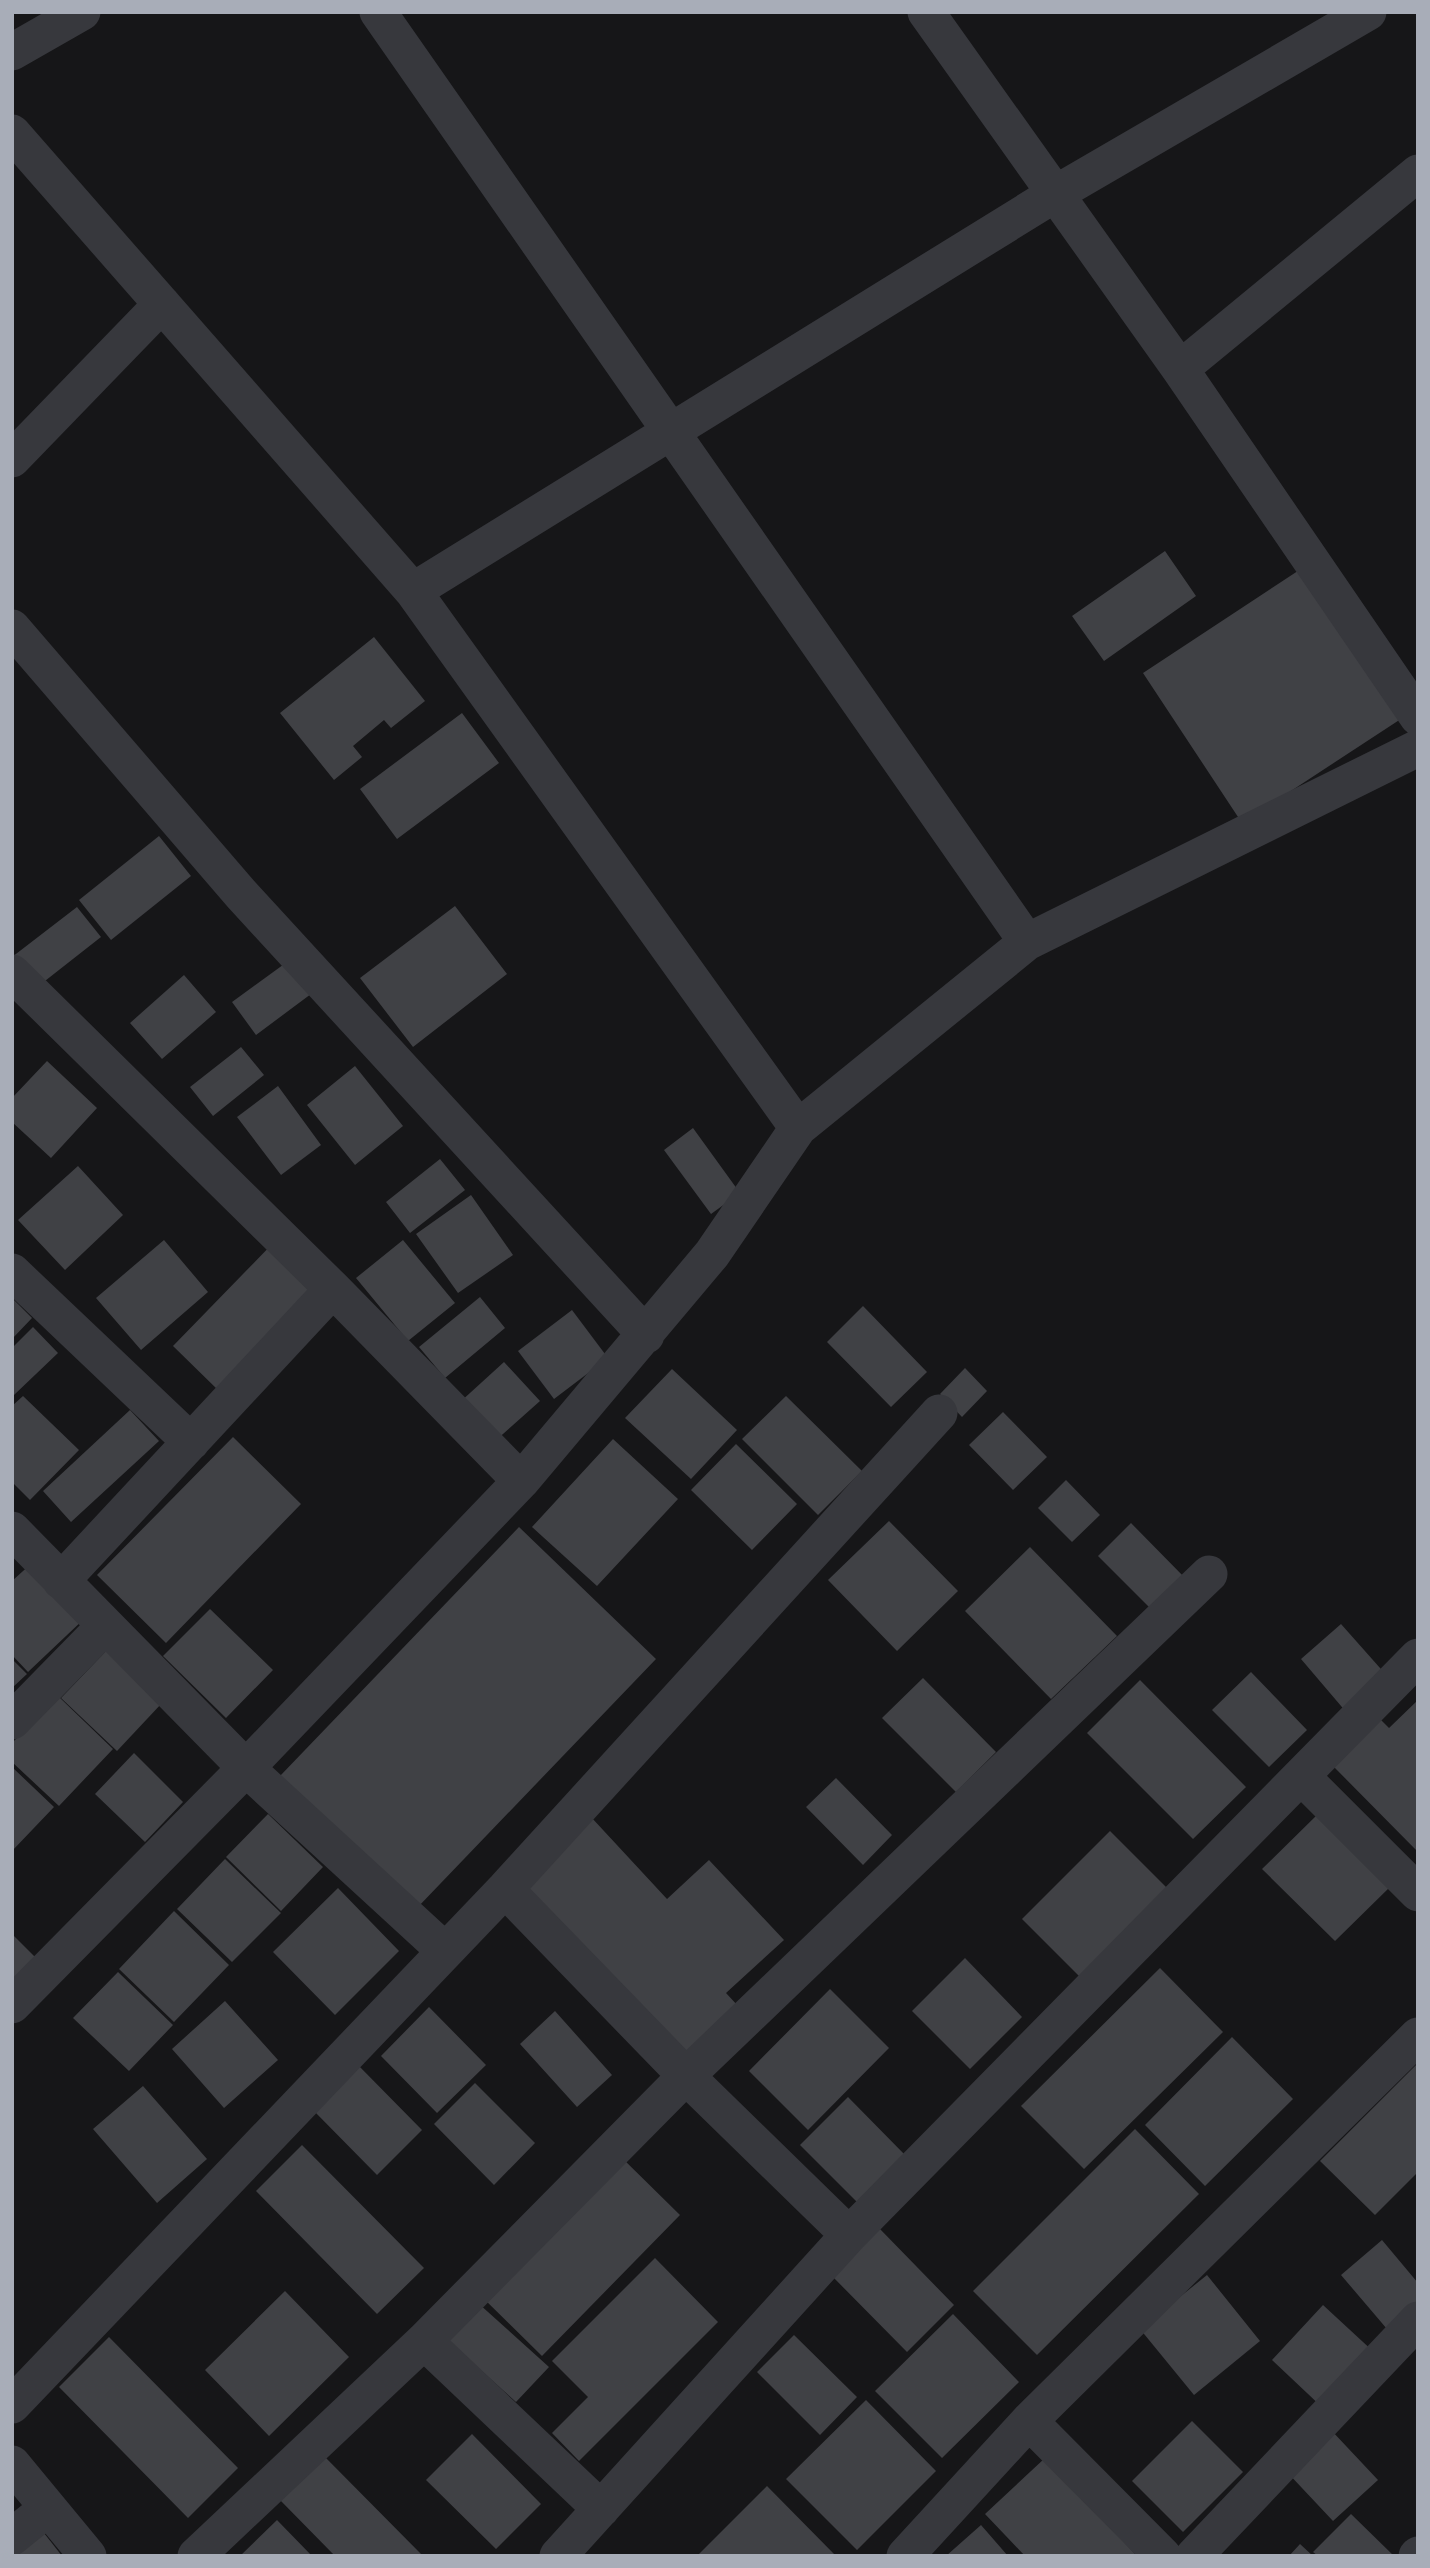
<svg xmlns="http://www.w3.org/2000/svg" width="1430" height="2568" viewBox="0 0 1430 2568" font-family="Jost,sans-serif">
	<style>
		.building { fill: #404145 }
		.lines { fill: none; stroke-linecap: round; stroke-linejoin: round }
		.street { stroke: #37383d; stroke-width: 37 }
	</style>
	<rect width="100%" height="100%" fill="#161618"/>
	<!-- building -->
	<path class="building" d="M1165,551L1196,596L1104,661L1072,616Z
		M1310,563L1410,713L1242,823L1143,673Z
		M374,637L425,701L391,728L384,720L353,746L362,757L334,780L280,713Z
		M462,713L499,763L397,839L360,789Z
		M159,836L191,876L111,940L79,900Z
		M455,906L507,974L413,1047L360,978Z
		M77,907L101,937L36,988L12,957Z
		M287,962L311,994L256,1035L232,1002Z
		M184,975L216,1012L162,1059L130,1023Z
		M241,1047L264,1075L213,1116L190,1087Z
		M47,1061L97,1108L51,1158L12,1122V1098Z
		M355,1066L403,1126L355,1165L307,1105Z
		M278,1086L321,1145L281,1175L237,1117Z
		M693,1128L740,1193L711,1214L664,1150Z
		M440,1159L465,1190L410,1233L386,1202Z
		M78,1166L123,1215L65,1270L18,1220Z
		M471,1195L513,1255L458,1293L416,1234Z
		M278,1238L325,1284L219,1391L173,1346Z
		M164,1240L208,1292L141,1350L96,1298Z
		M403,1240L455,1303L408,1341L356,1278Z
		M480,1297L505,1328L445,1378L419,1347Z
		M12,1298L32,1318L12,1339Z
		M863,1306L927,1372L891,1407L827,1342Z
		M572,1310L608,1358L554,1399L518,1351Z
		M33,1327L58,1353L14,1395L12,1348Z
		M504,1362L540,1401L494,1442L459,1403Z
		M965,1368L987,1391L962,1417L940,1394Z
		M672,1369L737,1430L691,1479L625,1418Z
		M23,1396L79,1450L30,1500L12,1482V1406Z
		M786,1396L862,1471L818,1515L742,1439Z
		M130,1410L159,1441L71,1522L43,1491Z
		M1003,1412L1047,1457L1013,1490L969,1445Z
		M233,1437L301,1504L166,1643L97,1575Z
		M613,1439L678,1499L597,1586L532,1527Z
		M736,1444L797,1504L752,1550L691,1490Z
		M1066,1480L1100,1515L1072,1542L1038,1508Z
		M889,1521L958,1591L897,1651L828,1580Z
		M1131,1523L1187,1580L1154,1612L1098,1556Z
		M519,1527L656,1659L417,1908L280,1776Z
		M1030,1547L1117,1636L1051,1699L965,1611Z
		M33,1562L85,1618L28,1672L12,1655V1581Z
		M210,1609L273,1670L226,1718L163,1656Z
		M1341,1624L1388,1677L1347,1713L1301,1659Z
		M107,1650L162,1703L117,1751L61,1698Z
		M12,1659L27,1674L12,1688Z
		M1251,1672L1307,1730L1269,1767L1212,1710Z
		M923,1678L996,1752L956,1792L882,1718Z
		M1140,1680L1246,1787L1193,1839L1087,1733Z
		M58,1696L113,1749L59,1806L12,1762V1743Z
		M1418,1700V1852L1334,1767L1381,1720L1389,1728Z
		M134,1753L183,1802L145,1842L95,1794Z
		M12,1767L54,1807L12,1851Z
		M836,1778L892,1835L863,1865L806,1807Z
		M1319,1813L1391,1886L1335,1941L1262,1869Z
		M268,1814L323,1867L281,1911L226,1857Z
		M591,1817L667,1899L709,1860L784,1940L726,1993L739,2007L686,2058L522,1882Z
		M1110,1831L1167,1888L1079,1976L1022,1919Z
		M225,1859L281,1913L232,1962L177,1909Z
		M338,1888L399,1951L335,2015L273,1952Z
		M174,1911L229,1965L174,2022L119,1969Z
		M12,1934L40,1962L12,1989Z
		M965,1958L1022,2017L970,2069L912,2011Z
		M1160,1968L1223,2032L1084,2169L1021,2106Z
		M118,1972L173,2025L129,2071L73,2018Z
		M830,1989L889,2048L808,2130L749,2071Z
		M225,2001L278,2060L224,2108L172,2049Z
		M429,2007L486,2065L437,2113L381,2056Z
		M555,2011L612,2075L577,2107L520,2044Z
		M1232,2037L1293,2099L1205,2186L1145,2125Z
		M1418,2063V2172L1375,2215L1320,2161Z
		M358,2065L422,2130L377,2175L313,2110Z
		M475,2083L535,2143L494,2185L434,2124Z
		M143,2086L207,2159L157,2203L93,2129Z
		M848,2097L905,2155L858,2203L800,2145Z
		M1135,2129L1199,2194L1037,2355L973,2291Z
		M302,2145L424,2268L377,2314L256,2191Z
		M618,2154L680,2215L542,2356L480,2295Z
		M880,2229L954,2305L907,2352L832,2276Z
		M1382,2240L1418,2283V2303L1387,2329L1341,2275Z
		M655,2258L718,2322L579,2461L552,2433L588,2397L552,2361Z
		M1207,2275L1260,2341L1194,2395L1140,2329Z
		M285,2291L349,2357L269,2436L205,2370Z
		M478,2303L549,2367L516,2402L446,2339Z
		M1323,2305L1376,2354L1325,2410L1272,2360Z
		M953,2314L1019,2382L942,2458L875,2391Z
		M794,2335L857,2397L820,2435L757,2372Z
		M109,2337L238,2468L188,2518L59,2387Z
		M866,2400L936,2471L857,2550L786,2479Z
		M1192,2421L1243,2472L1183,2532L1132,2481Z
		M1331,2430L1378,2480L1333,2521L1286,2471Z
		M472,2434L541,2504L496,2549L426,2480Z
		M324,2456L423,2556H335L280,2500Z
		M1045,2458L1137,2556H1025L985,2514Z
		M767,2486L836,2556H697Z
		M1351,2514L1394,2556H1318L1313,2552Z
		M277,2520L312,2556H240Z
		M981,2525L1008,2556H946Z
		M44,2533L62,2556H16Z
		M1300,2544L1313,2556H1289Z"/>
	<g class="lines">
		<!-- street -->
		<path class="street" d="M378,12L1027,942
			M926,12L1180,369L1418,717
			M12,52L82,12
			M12,133L413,591L798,1128
			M1180,369L1418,173
			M12,459L162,304
			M413,591L1055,194L1368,12
			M12,628L241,894L646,1335
			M12,973L333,1289L521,1481
			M12,1272L191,1442
			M12,1530L246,1768L444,1950
			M61,1581L333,1289
			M12,1721L105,1626
			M1301,1776L1418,1893
			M505,1889L686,2076L849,2235
			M12,2005L246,1768L521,1481L712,1254L798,1128L1027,942L1418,748
			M424,2341L601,2509
			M12,2405L505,1889L939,1413
			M1029,2421L1163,2556
			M12,2464L88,2556
			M12,2537L48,2508
			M196,2556L424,2341L686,2076L1209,1574
			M558,2556L849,2235L1418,1657
			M905,2556L1029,2421L1418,2036
			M1194,2556L1418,2320
			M1417,2556L1418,2555"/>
	</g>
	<!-- border -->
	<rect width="1430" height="2568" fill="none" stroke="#a8adb8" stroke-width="28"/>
</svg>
